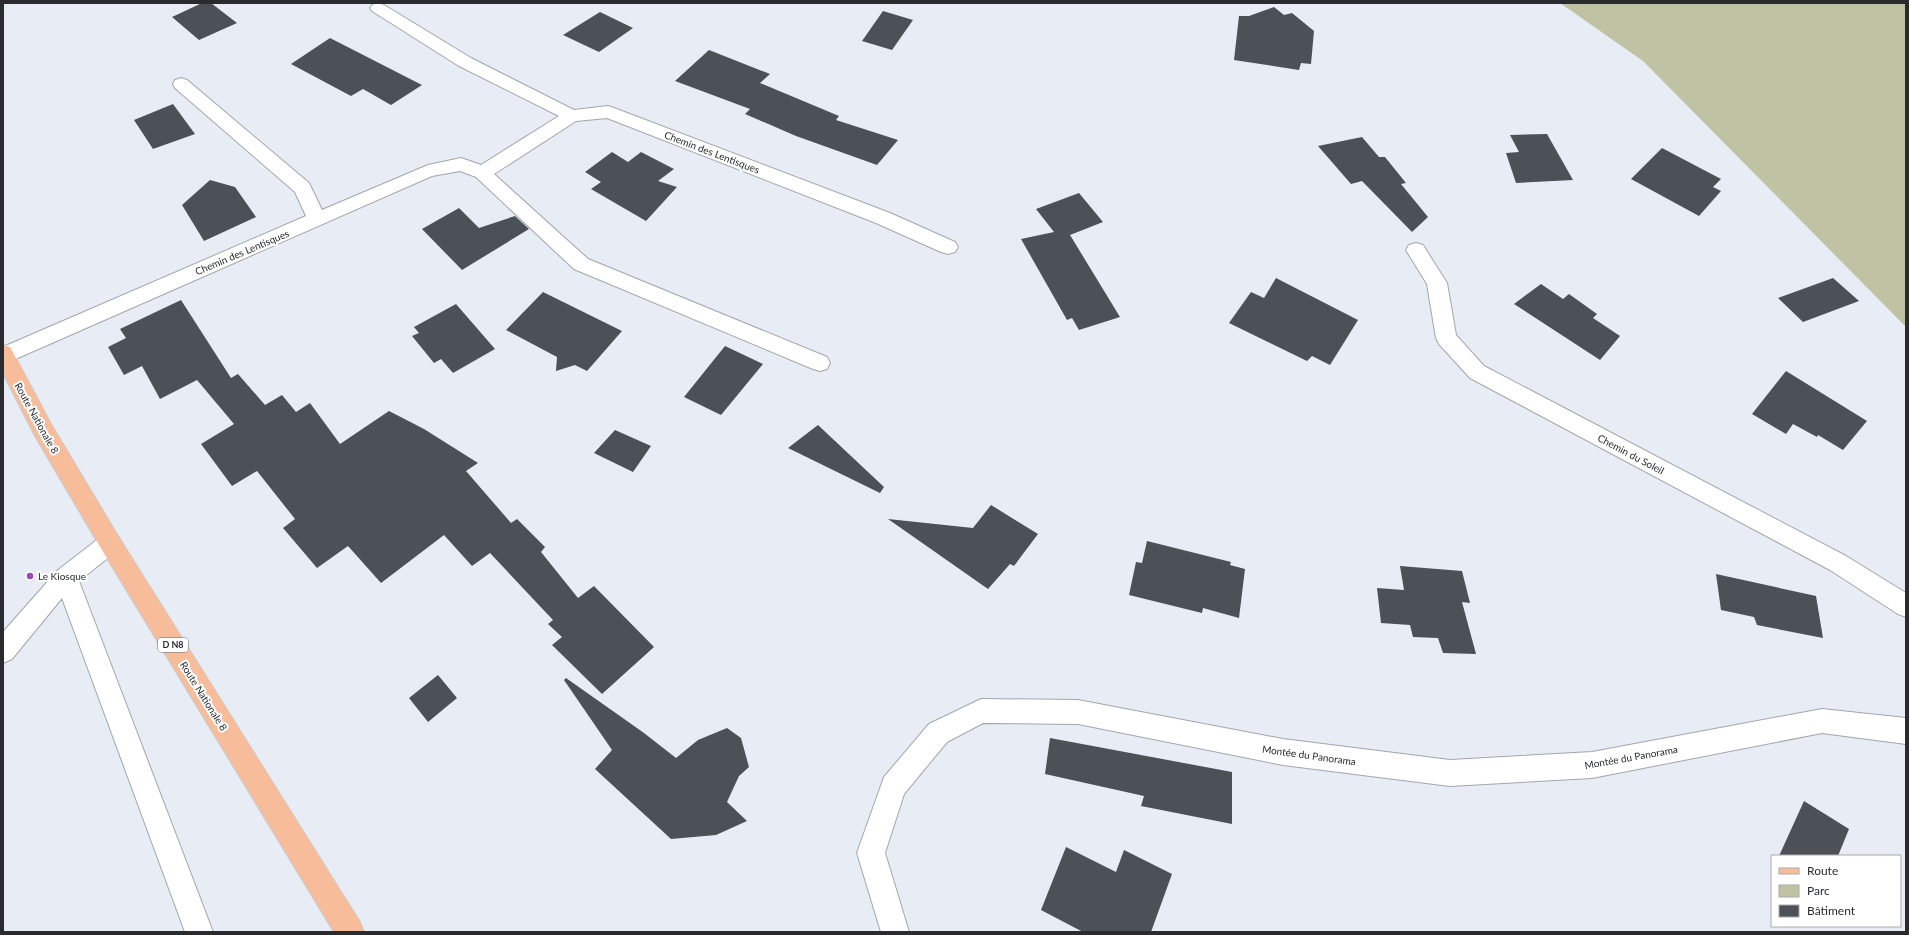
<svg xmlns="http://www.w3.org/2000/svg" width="1909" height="935" viewBox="0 0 1909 935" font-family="Lato,sans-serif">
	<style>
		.green { fill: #bfc3a3 }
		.building { fill: #4c5057 }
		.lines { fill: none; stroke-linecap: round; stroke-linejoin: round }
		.minor-casing { stroke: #a1a6ad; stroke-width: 2 }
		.major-casing { stroke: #cccccd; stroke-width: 2 }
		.minor { fill: #fff; fill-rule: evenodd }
		.major { fill: #f7bc9a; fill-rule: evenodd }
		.poi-dot { fill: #9e48b6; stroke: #fff; stroke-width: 1.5 }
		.labels { text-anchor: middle; stroke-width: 4; stroke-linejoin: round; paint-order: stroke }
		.shield { fill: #fff; stroke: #696b6d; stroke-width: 1 }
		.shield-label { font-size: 9px; font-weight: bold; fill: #292b2e }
		.street-label { font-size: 10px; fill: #292b2e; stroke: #fff }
		.poi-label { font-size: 10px; fill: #292b2e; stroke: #fff; text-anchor: start }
	</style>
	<rect width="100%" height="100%" fill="#e8edf5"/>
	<!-- green -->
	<path class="green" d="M1560,3H1906V327L1643,61Z"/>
	<!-- building -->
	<path class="building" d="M202,3H211L237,23L199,40L172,17Z
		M1274,7L1284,15L1292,13L1314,31L1311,64L1301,63L1299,70L1234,60L1239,16H1249Z
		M883,11L913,20L892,50L862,41Z
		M600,12L633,28L599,52L563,35Z
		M330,38L422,85L391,105L363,89L351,96L291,64Z
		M709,50L770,74L760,83L839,116L836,120L898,140L877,165L796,136L745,114L750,109L675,81Z
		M173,104L195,134L153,149L134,120Z
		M1547,134L1573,180L1516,183L1506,153L1519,152L1510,135Z
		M1362,137L1379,157H1385L1406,183L1401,184L1428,217L1412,232L1362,181L1351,184L1318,146Z
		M1662,148L1721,179L1713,187L1721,191L1699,216L1631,179Z
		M612,152L628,162L641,152L674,169L658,181L677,187L646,221L591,189L601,182L585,172Z
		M210,180L235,187L256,217L204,241L182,205Z
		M1079,193L1103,222L1070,235L1120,317L1079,330L1072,318L1067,320L1021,239L1054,232L1036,209Z
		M459,208L479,228L515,216L529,229L462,270L422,229Z
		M1276,278L1358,320L1330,365L1312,356L1307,361L1229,323L1251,292L1264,298Z
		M1833,278L1859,301L1803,322L1778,298Z
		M1541,284L1563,299L1569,294L1597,314L1593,318L1620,336L1600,360L1514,304Z
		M543,292L622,331L587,371L575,365L556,371L557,357L506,330Z
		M181,300L231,378L238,374L265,405L282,395L296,412L310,403L340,444L389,411L424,429L478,463L466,471L511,523L517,519L545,547L541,552L578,598L594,586L654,647L602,694L552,645L562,637L548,624L553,620L490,553L472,566L444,535L381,583L348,546L317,568L283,528L295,519L257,471L232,486L201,444L234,424L197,380L160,399L142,366L124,375L108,347L126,338L120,329Z
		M456,304L495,349L453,373L441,359L434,363L412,336L419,333L414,327Z
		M725,346L763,364L721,415L684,397Z
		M1786,371L1867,421L1843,450L1818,435L1817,437L1793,424L1786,434L1752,414Z
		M818,425L884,487L880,493L788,448Z
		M615,430L651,446L633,472L594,453Z
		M991,505L1038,534L1014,566L1010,564L988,589L888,519L973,528Z
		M1147,541L1231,562L1230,565L1245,569L1239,618L1203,608L1202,613L1129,595L1136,562L1142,563Z
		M1400,566L1462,571L1470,603L1462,602L1476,654L1443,653L1438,638L1413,637L1410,625L1381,623L1377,588L1404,590Z
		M1716,574L1816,596L1823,638L1757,625L1754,617L1721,610Z
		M438,675L457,698L428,722L409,698Z
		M566,678L644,733L676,758L698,740L727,728L741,738L749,767L739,776L727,802L747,821L716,835L671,839L595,769L612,750L564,680Z
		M1050,738L1232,772V824L1141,806L1144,796L1045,774Z
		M1804,801L1849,829L1838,856H1779Z
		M1066,847L1116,872L1124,850L1172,874L1151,932H1083L1041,910Z"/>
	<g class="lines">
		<!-- minor casing -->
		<g class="minor-casing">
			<path id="minor" d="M378,3L384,5L471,58L574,110L608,106L614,108L890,213L955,242L958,247L955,252L948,254L941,252L876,223L607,118L576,121L494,174L588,259L827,357L830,363L827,369L820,371L813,369L574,269L476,177L460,171L432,176L11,361L3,363V347L306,216L295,192L175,88L173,84L175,80L181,78L187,80L309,183L322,210L428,165L461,158L481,165L559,116L459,66L372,11L370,8L372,5Z
				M1416,243L1423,245L1447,283L1456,335L1484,366L1846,556L1906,593V617L1898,614L1830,570L1470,378L1439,344L1436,338L1427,284L1406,250L1409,245Z
				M110,533L118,536L122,543L118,550L79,581L213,932H185L62,598L12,659L3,663V632L58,570L102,536Z
				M981,699L1078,700L1283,739L1450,760L1592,752L1822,709L1906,718V744L1822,733L1592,778L1450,786L1283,765L1078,724L983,723L947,742L904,794L885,853L909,932H881L857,853L884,777L929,724Z"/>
		</g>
		<!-- major casing -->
		<g class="major-casing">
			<path id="major" d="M3,345L10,347L51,424L118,536L360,922L364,932H334L102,550L35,436L3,373Z"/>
		</g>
		<!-- minor -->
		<use href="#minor" class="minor"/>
		<!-- major -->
		<use href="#major" class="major"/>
	</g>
	<!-- markers -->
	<circle class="poi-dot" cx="30" cy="576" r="4"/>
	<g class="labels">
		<!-- shield labels -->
		<rect class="shield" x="158" y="638" width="30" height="14" rx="3"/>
		<g class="shield-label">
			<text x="173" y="648">D N8</text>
		</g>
		<!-- street labels -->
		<g class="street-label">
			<text transform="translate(712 152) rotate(21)" y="4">Chemin des Lentisques</text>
			<text transform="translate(242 252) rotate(-23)" y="4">Chemin des Lentisques</text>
			<text transform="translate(37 418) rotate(61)" y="4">Route Nationale 8</text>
			<text transform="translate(1631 454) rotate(28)" y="4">Chemin du Soleil</text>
			<text transform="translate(204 696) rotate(58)" y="4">Route Nationale 8</text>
			<text transform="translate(1309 755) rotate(8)" y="4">Montée du Panorama</text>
			<text transform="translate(1631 757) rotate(-10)" y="4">Montée du Panorama</text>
		</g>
		<!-- poi labels -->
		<g class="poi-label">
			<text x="38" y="580">Le Kiosque</text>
		</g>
	</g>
	<!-- border -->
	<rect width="1909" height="935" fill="none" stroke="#292b2e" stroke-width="8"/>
	<!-- legend -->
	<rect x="1771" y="855" width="130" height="72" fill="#ffffff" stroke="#a9aaab"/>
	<rect x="1779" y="868" width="20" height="6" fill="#f7bc9a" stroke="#a9aaab"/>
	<text x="1807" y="875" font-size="12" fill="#292b2e">Route</text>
	<rect x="1779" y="885" width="20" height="12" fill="#bfc3a3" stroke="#a9aaab"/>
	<text x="1807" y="895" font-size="12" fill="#292b2e">Parc</text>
	<rect x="1779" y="905" width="20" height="12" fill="#4c5057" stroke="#a9aaab"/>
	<text x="1807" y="915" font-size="12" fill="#292b2e">Bâtiment</text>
</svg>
